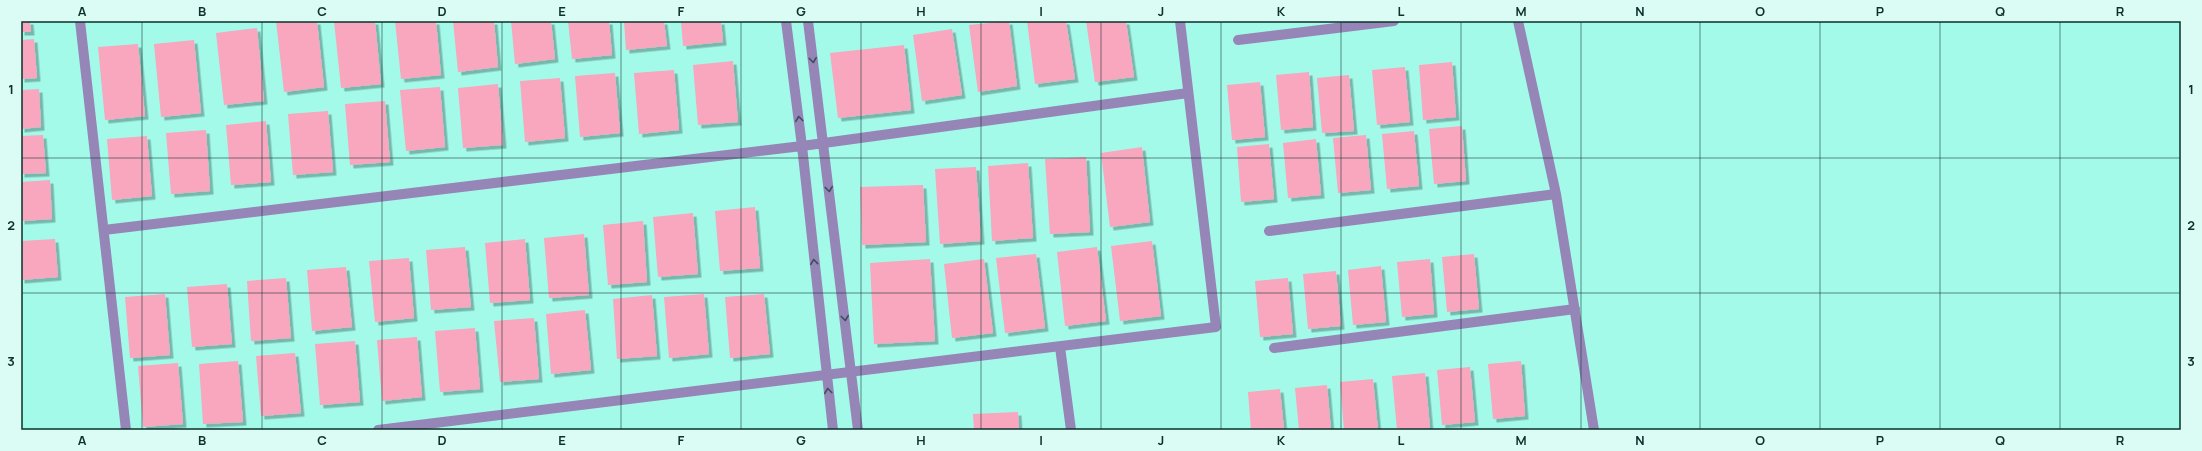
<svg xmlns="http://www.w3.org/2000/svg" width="2202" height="451" viewBox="0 0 2202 451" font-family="Manrope,sans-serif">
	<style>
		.building { fill: #f9a6bf; filter: url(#shadow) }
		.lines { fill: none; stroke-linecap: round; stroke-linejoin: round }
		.minor { stroke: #9685b7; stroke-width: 10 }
		.oneway { stroke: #3c4e5c }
		.grid { fill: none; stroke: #0b312b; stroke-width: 1; stroke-opacity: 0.55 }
		.neatline { fill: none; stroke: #0b312b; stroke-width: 1.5 }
		.grid-label { font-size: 13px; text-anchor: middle; font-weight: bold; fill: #0b312b }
	</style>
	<defs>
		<filter id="shadow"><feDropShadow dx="3.5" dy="3.5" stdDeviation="0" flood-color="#0004"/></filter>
	</defs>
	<rect width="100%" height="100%" fill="#a3fae9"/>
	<!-- building -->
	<path class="building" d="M21,21H30L31,32H21Z
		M276,21H317L324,87L284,92Z
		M334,21H375L381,84L341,88Z
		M395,21H436L441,75L401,79Z
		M453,21H494L498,67L458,72Z
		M511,21H551L555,59L515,64Z
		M568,21H609L612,55L572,59Z
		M624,21H664L667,46L626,50Z
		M681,21H721L723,42L683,46Z
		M1009,21L1017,86L978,92L969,25Z
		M1027,21H1066L1075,79L1035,84Z
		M1086,21H1126L1134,77L1095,82Z
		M257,28L264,101L224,105L216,33Z
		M952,29L962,95L922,101L913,35Z
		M34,39L37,78L21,79V40Z
		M194,40L201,113L161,117L154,44Z
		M138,44L145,116L105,120L98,47Z
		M904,45L911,110L838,118L830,53Z
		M733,61L738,122L698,125L693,65Z
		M1452,62L1456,117L1423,120L1419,65Z
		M1405,67L1410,122L1377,125L1372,70Z
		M674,70L679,130L639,134L634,73Z
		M1309,72L1313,127L1281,130L1276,75Z
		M615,73L620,133L580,137L575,76Z
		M1349,75L1354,131L1322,133L1317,78Z
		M560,78L565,138L525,142L520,81Z
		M1260,82L1265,137L1232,140L1227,85Z
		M498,84L503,145L463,148L458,88Z
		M440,87L445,147L406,151L400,90Z
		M39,89L41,127L21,129V90Z
		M385,101L390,162L350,165L345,104Z
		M328,111L333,172L293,175L288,114Z
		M266,121L271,182L231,185L226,125Z
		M1462,126L1466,181L1434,184L1429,129Z
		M206,130L210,191L171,194L166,133Z
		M1414,131L1419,186L1387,189L1382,134Z
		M43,135L46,173L21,174V136Z
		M1366,135L1371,190L1338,193L1333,138Z
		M147,136L152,196L112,200L107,139Z
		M1316,139L1321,195L1288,198L1283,143Z
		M1269,144L1274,199L1241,202L1237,147Z
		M1142,147L1150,222L1110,227L1101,153Z
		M1086,157L1090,232L1050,234L1045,159Z
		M1028,163L1033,238L992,241L988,166Z
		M976,167L981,241L940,244L935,169Z
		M50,180L52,219L21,221V182Z
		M923,185L926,242L862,245L860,187Z
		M755,207L760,268L720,271L715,211Z
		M693,213L698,274L658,277L653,217Z
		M643,221L647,282L608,285L603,225Z
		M584,234L589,295L549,298L544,238Z
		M55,239L58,277L21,280V241Z
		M525,239L530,300L490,303L485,243Z
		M1152,241L1161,316L1120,321L1111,246Z
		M465,247L471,307L431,310L426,250Z
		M1097,247L1106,321L1065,326L1057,252Z
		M1036,254L1045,328L1005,333L996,258Z
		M1474,254L1479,309L1447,312L1442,257Z
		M409,258L414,318L375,322L369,261Z
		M930,259L935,341L874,344L870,263Z
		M984,259L993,333L952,338L944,264Z
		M1430,259L1434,314L1402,317L1397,262Z
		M1381,266L1386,322L1353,325L1348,270Z
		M346,267L352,327L312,331L307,270Z
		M1336,271L1341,326L1308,329L1303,274Z
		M286,278L291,338L251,341L247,281Z
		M1288,278L1293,334L1260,337L1255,281Z
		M227,284L232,344L192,347L187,287Z
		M165,294L170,355L130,358L125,297Z
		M704,294L709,354L669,358L664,297Z
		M764,294L770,354L730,358L725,297Z
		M652,295L657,356L617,359L613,299Z
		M585,310L591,370L551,374L546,314Z
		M534,318L539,379L500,382L494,321Z
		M475,328L480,389L440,392L435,331Z
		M417,337L422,397L382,401L377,340Z
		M355,341L360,402L320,405L315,344Z
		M295,353L301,413L261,416L256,356Z
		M238,361L243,422L203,424L199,364Z
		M1521,361L1525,416L1493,419L1488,364Z
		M178,363L183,424L143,427L138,366Z
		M1470,367L1475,422L1442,425L1437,370Z
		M1425,373L1430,428L1397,430L1392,376Z
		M1373,379L1378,430H1344L1340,382Z
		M1327,385L1331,430H1299L1295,388Z
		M1280,389L1284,430H1251L1248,392Z
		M1018,412L1019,430H974L973,414Z
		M1528,428V430H1513V429Z"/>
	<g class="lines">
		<!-- minor -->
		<path class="minor" d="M80,21L126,430
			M786,21L802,146L833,430
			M808,21L858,430
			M1518,21L1556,194L1594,430
			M1238,40L1394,21
			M104,230L802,146L1188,93
			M1269,231L1556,194
			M1060,347L1071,430
			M1274,348L1575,309
			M378,430L1216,327L1180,21"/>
	</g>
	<!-- one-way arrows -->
	<defs><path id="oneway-chevron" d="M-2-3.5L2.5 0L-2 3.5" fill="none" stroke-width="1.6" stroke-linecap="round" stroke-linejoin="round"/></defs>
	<g class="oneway">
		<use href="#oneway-chevron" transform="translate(813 60) rotate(83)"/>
		<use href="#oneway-chevron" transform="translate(799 119) rotate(-97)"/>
		<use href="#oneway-chevron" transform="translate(829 189) rotate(83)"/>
		<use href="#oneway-chevron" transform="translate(814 262) rotate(-96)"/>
		<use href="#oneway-chevron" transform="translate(845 318) rotate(83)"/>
		<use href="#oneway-chevron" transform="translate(828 391) rotate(-97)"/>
	</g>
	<!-- grid -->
	<path class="grid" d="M142,21V430M262,21V430M382,21V430M502,21V430M621,21V430M741,21V430M861,21V430M981,21V430M1101,21V430M1221,21V430M1341,21V430M1461,21V430M1581,21V430M1700,21V430M1820,21V430M1940,21V430M2060,21V430M21,158H2181M21,293H2181"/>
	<!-- border -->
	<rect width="2202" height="451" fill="none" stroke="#dbfcf4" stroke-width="44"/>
	<rect x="22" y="22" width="2158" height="407" class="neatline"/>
	<g class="grid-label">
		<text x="82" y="16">A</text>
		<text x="202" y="16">B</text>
		<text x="322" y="16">C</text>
		<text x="442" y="16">D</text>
		<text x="562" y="16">E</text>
		<text x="681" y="16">F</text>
		<text x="801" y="16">G</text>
		<text x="921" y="16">H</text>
		<text x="1041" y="16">I</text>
		<text x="1161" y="16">J</text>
		<text x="1281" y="16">K</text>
		<text x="1401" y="16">L</text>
		<text x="1521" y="16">M</text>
		<text x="1640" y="16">N</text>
		<text x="1760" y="16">O</text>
		<text x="1880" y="16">P</text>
		<text x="2000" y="16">Q</text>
		<text x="2120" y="16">R</text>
		<text x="11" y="94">1</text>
		<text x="2191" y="94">1</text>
		<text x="11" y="230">2</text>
		<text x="2191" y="230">2</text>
		<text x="11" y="366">3</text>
		<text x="2191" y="366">3</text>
		<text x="82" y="445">A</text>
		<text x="202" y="445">B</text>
		<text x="322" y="445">C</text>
		<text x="442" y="445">D</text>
		<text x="562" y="445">E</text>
		<text x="681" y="445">F</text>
		<text x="801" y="445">G</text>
		<text x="921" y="445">H</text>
		<text x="1041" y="445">I</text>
		<text x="1161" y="445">J</text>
		<text x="1281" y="445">K</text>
		<text x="1401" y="445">L</text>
		<text x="1521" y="445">M</text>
		<text x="1640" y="445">N</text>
		<text x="1760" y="445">O</text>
		<text x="1880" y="445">P</text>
		<text x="2000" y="445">Q</text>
		<text x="2120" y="445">R</text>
	</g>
</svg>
